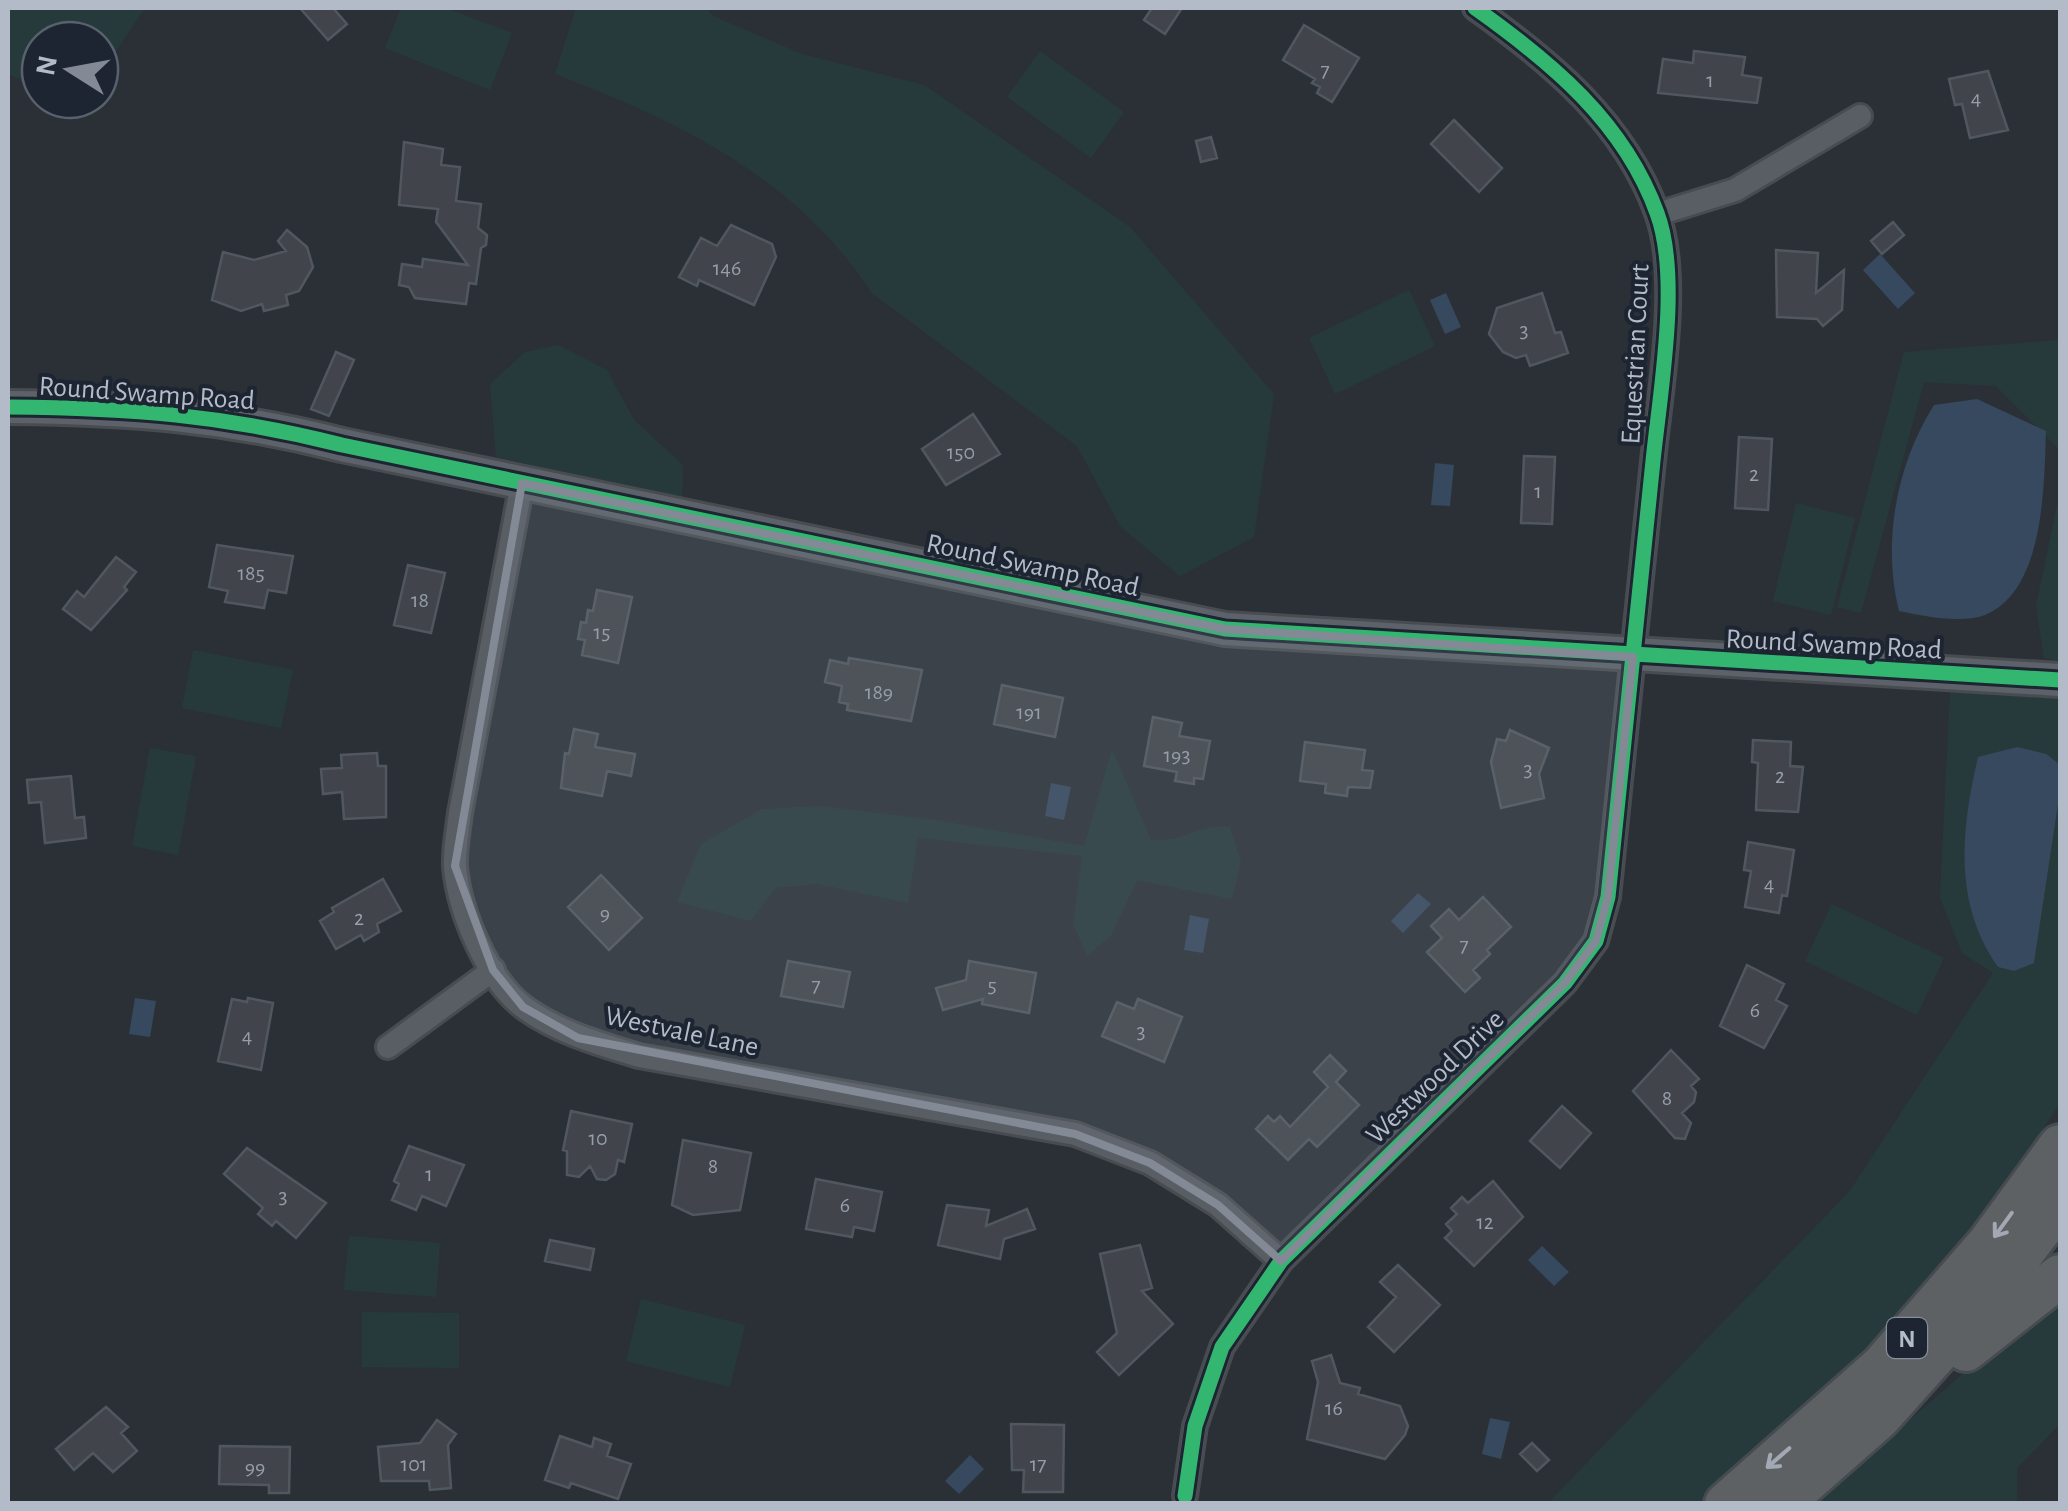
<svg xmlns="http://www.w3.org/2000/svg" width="2068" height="1511" viewBox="0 0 2068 1511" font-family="'Alegreya Sans',sans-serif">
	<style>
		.green { fill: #263a3c; fill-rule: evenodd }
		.water { fill: #36495f }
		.building { fill: #41454b; stroke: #51575e; stroke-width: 2.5 }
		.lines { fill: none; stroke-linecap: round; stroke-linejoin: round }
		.street-casing { stroke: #484c51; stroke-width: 28 }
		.secondary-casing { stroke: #484c51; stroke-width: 38 }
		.highway-casing { stroke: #464b51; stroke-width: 48 }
		.street { stroke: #595d64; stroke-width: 22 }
		.secondary { stroke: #5d626a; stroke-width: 32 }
		.highway { stroke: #5e6164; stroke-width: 42 }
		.cycleway-casing { stroke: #1c2531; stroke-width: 21 }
		.cycleway { stroke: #33b770; stroke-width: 15 }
		.oneway { stroke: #a2a9b4 }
		.marked { fill: #838a95; fill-opacity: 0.2; stroke: #838a95; stroke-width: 8; stroke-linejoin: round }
		.labels { text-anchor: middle; stroke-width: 8; stroke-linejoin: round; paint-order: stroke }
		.number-label { font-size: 22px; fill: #969ea9 }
		.shield { fill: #1c2531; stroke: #868e9b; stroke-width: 2.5 }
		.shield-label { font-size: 25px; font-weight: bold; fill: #b3bbc8 }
		.street-label { font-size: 28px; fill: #b3bbc8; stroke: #1c2531 }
	</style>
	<rect width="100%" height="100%" fill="#2a3036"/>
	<!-- green -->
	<path class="green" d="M8,8H145L104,69L100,67V40H40V87L8,74Z
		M401,8H446L512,33L490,90L385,48Z
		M576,8H706L713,16L802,54L924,85L1130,227L1274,394L1254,537L1180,576L1120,526L1077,446L872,293C795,177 681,122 555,74Z
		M1040,51L1124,112L1091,158L1007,97Z
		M1409,290L1435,346L1335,394L1309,338Z
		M2060,340V450L1996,386L1924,382L1861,613L1837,607L1904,352Z
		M558,345L607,370L634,420L683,465L682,499L496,457L490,384L525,352Z
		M2060,492V661L2044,658L2036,606Z
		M1796,503L1855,518L1831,615L1773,601Z
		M193,650L293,670L281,728L182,708Z
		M1950,692L2060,697V1103L2004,1189L1889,1331L1708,1503L1547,1504L1849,1192L1993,973L1962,953L1940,898ZM2017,747L2059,764L2060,791L2034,962L1978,758Z
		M150,748L196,756L178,855L132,846Z
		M1112,749L1151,840C1189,842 1197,823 1230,827L1241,862L1232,899L1137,880L1111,936L1087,956L1073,924L1082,856L918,838L908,903L817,884L776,888L751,921L677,902L701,844L762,809L817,806L931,819L1084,846Z
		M1832,904L1944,958L1917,1015L1805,961Z
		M349,1236L440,1243L436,1297L344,1290Z
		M2060,1291V1424L2017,1468V1503L1810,1504C1896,1435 1975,1360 2060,1291Z
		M641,1299L745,1325L730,1387L626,1361Z
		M362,1312L459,1313V1368L362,1367Z"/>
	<!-- water -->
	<path class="water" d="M1880,254L1915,293L1898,309L1863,270Z
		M1446,293L1461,327L1445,334L1430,300Z
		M1977,399L2046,431C2044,484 2045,591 1985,615C1961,624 1923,616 1899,611C1882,543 1896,465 1934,405Z
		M1435,463L1454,465L1450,506L1431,505Z
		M2017,747L2046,754L2059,764L2060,791L2034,963L2014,971L1998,967C1953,903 1961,830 1978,757Z
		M1051,783L1071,787L1064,820L1045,816Z
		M1418,893L1431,904L1403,933L1391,921Z
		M1190,915L1209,919L1203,953L1184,950Z
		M135,998L156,1001L150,1037L129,1034Z
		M1542,1246L1569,1272L1554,1286L1528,1260Z
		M1490,1418L1510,1422L1501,1459L1482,1454Z
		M970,1455L984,1469L959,1494L945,1481Z"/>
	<!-- building -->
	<path class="building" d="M300,8H333L347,24L328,40Z
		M1152,8H1182L1165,34L1144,20Z
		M1304,25L1359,58L1332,102L1317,93L1320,87L1312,83L1315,79L1283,60Z
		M1694,51L1745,57L1742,75L1761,78L1757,103L1658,93L1663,59L1693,63Z
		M1988,71L2008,130L1970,138L1962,104L1955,105L1949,79Z
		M1454,120L1502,168L1479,192L1431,144Z
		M1211,137L1217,158L1201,162L1196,141Z
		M404,142L443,149L441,165L460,167L456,201L481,204L478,228L487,235L486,245L481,248L476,284L469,283L466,304L415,298L409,287L399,285L402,264L422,267L423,259L468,265L436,222L438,209L399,205Z
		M1893,222L1904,235L1882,254L1871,241Z
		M731,225L772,244L776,257L754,305L699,280L697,286L679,277L701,238L717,246Z
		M287,230L307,247L313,267L299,291L286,295L288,305L264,311L262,304L241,311L212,300L223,252L254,260L286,251L278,241Z
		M1776,250L1818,253L1816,293L1844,270L1842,310L1823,326L1817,319L1777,317Z
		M1542,293L1555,333L1561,332L1568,353L1530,366L1526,355L1516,358L1503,352L1489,334L1497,308Z
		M336,352L354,360L329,416L311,409Z
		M973,414L1000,454L946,485L922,449Z
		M1739,437L1772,439L1768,510L1735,508Z
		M1524,456L1555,457L1552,524L1521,523Z
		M217,545L293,556L286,593L268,590L264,608L225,602L228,591L209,587Z
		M116,557L136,572L124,587L127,590L91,630L63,609L77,591L84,597Z
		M408,565L445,573L431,633L394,625Z
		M597,590L632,597L618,663L582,655L585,640L578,639L581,622L586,623L588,610L593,611Z
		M849,658L922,670L911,721L847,710L848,704L839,702L842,686L825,682L830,660L848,664Z
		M1002,685L1063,698L1055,737L994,724Z
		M1153,717L1182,723L1179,736L1210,741L1203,779L1194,778V784L1175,781L1177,772L1144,766Z
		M574,729L598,734L595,747L635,754L631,776L607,771L602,796L561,788L565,753L569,754Z
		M1510,730L1549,748L1539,774L1544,798L1501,808L1491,762L1497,739L1506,741Z
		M1753,740L1791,742L1790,766L1803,767L1798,812L1756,810L1758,763L1752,762Z
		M1305,742L1365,750L1362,770L1373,771L1370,788L1348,787L1347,796L1325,793L1326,784L1300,781Z
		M377,753L378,766H386V817L344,819L342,792L323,794L321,769L342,768L341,755Z
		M71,776L75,818L84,817L86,838L45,843L41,802L29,803L27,780Z
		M1748,842L1794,850L1787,896L1782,895L1779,913L1745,907L1751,871L1744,870Z
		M601,875L642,918L609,950L568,907Z
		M383,879L401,911L377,924L379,932L364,941L361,935L336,949L320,921L334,912L332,908Z
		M1483,897L1511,927L1487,950L1490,954L1473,970L1480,978L1465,992L1427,952L1442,938L1431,926L1449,909L1459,920Z
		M788,961L850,972L843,1007L781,996Z
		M969,961L1036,973L1029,1013L982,1004L983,999L943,1010L936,988L966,980Z
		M1747,965L1784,984L1776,1000L1787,1006L1764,1048L1720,1026Z
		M248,998L273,1003L261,1070L218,1061L232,999L247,1002Z
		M1138,999L1182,1017L1164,1062L1102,1036L1117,1002L1134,1009Z
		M1671,1050L1699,1079L1691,1086L1696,1092L1694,1102L1682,1113L1691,1123L1685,1139L1675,1138L1633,1091Z
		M1330,1055L1346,1071L1336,1082L1359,1105L1317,1147L1309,1139L1288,1160L1256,1129L1268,1116L1274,1122L1280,1116L1290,1127L1328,1087L1314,1072Z
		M1562,1106L1591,1133L1560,1168L1530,1141Z
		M571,1111L632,1124L624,1162L618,1160L615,1174L606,1180L597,1179L590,1166L579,1177L567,1175V1151L563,1150Z
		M683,1140L751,1153L740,1210L693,1215L672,1205Z
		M409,1146L464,1165L446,1206L422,1196L416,1210L392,1200L399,1184L394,1181Z
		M247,1148L326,1203L296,1238L276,1221L272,1226L258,1214L263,1208L224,1174Z
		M816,1179L882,1192L874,1231L854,1227L852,1237L806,1229Z
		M1493,1181L1523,1217L1474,1266L1445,1238L1452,1231L1446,1224L1457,1214L1451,1208L1462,1197L1468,1203Z
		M947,1205L989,1210L986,1226L1027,1209L1035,1229L1004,1239L1000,1259L938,1245Z
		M550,1240L594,1249L590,1270L545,1261Z
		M1140,1245L1152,1288L1142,1291L1173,1324L1119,1375L1097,1352L1117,1333L1100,1254Z
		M1398,1265L1440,1305L1394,1352L1368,1327L1396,1297L1380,1282Z
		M1331,1355L1340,1383L1360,1388L1358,1394L1400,1406L1408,1426L1405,1435L1385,1459L1307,1439L1318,1382L1312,1361Z
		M106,1407L128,1427L121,1433L137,1451L113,1472L93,1453L74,1470L56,1449Z
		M437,1420L456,1434L448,1445L451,1488L430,1490L429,1481H381L378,1447L420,1443Z
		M1011,1424L1064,1425L1063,1492H1023L1024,1470H1012Z
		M560,1436L592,1447L594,1438L611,1444L607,1456L631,1464L618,1499L571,1483L569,1488L545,1480Z
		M1532,1443L1549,1460L1537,1471L1520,1454Z
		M220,1446L290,1447L289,1493H269V1485L219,1484Z"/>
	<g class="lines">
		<!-- street casing -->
		<g class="street-casing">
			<path id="street" d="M1658,214L1735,190L1860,116
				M522,483L460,813C458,830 454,850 455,867C459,912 488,982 526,1009C560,1033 600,1044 639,1056L1075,1134L1150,1163L1218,1205L1281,1261
				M388,1047L493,970
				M1185,1496L1195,1426L1222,1347L1281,1261L1565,983L1596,941L1608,897C1623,752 1638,607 1653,461C1660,392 1681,277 1657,213C1624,122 1551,62 1475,8"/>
		</g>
		<!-- secondary casing -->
		<g class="secondary-casing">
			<path id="secondary" d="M8,407C129,408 224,415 342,445L1225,629L2060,680"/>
		</g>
		<!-- highway casing -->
		<g class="highway-casing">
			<path id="highway" d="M1966,1350L2060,1276
				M1726,1504L1882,1366L1989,1243L2060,1146
				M1781,1504L1879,1418L1993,1291L2060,1204"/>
		</g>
		<!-- street -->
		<use href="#street" class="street"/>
		<!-- secondary -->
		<use href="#secondary" class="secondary"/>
		<!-- highway -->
		<use href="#highway" class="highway"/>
		<!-- cycleway casing -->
		<g class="cycleway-casing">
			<path id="cycleway" d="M8,407C129,408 224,415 342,445L1225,629L2060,680
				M1185,1496L1195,1426L1222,1347L1281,1261L1565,983L1596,941L1608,897C1623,752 1638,607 1653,461C1660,392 1681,277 1657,213C1624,122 1551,62 1475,8"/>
		</g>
		<!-- cycleway -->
		<use href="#cycleway" class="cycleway"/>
	</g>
	<!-- one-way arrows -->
	<defs><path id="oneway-shaft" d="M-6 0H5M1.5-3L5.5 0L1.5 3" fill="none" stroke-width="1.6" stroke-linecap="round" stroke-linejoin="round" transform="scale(2.5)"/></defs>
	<g class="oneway">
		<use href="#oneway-shaft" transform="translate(2003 1225) rotate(126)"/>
		<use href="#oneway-shaft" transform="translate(1778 1458) rotate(139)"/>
	</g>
	<!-- marked area -->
	<path class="marked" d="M522,483L1225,629L1633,657L1608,897L1596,941L1565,983L1281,1261L1218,1205L1150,1163L1075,1134L578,1038L523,1007L493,970L455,866Z"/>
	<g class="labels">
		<!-- number labels -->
		<g class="number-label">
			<text x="1325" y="77">7</text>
			<text x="1710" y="87">1</text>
			<text x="1976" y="105">4</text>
			<text x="727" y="275">146</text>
			<text x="1524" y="337">3</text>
			<text x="961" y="459">150</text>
			<text x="1754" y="481">2</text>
			<text x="1538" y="498">1</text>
			<text x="251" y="580">185</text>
			<text x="420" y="607">18</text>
			<text x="602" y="639">15</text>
			<text x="879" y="699">189</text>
			<text x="1029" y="719">191</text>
			<text x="1177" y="762">193</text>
			<text x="1528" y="776">3</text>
			<text x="1780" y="783">2</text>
			<text x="1769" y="891">4</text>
			<text x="605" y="920">9</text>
			<text x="359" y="925">2</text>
			<text x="1464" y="952">7</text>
			<text x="816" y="992">7</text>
			<text x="992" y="992">5</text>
			<text x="1755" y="1017">6</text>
			<text x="1141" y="1038">3</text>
			<text x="247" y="1043">4</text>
			<text x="1667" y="1105">8</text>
			<text x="598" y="1145">10</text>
			<text x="713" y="1173">8</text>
			<text x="429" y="1181">1</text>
			<text x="283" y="1203">3</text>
			<text x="845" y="1212">6</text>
			<text x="1485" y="1229">12</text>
			<text x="1334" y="1415">16</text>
			<text x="414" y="1471">101</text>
			<text x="1038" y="1471">17</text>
			<text x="255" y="1474">99</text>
		</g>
		<!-- shield labels -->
		<rect class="shield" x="1887" y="1318" width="40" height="40" rx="8"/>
		<g class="shield-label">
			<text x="1907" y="1347">N</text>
		</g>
		<!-- street labels -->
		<g class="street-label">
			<text transform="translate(1634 354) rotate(-87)" y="10">Equestrian Court</text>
			<text transform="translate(147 392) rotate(4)" y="10">Round Swamp Road</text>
			<text transform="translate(1033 564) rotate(12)" y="10">Round Swamp Road</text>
			<text transform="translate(1834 643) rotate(3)" y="10">Round Swamp Road</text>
			<text transform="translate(682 1030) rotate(12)" y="10">Westvale Lane</text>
			<text transform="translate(1434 1076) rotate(-44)" y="10">Westwood Drive</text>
		</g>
	</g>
	<!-- border -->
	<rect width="2068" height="1511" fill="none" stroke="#b3bbc8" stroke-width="20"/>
	<!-- north arrow -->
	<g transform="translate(70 70) rotate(281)"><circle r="48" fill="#1c2531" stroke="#58616d" stroke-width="2.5"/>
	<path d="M0-8L18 38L0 25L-18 38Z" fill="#838a95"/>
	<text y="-15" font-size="28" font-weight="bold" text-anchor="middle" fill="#b3bbc8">N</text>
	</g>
</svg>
